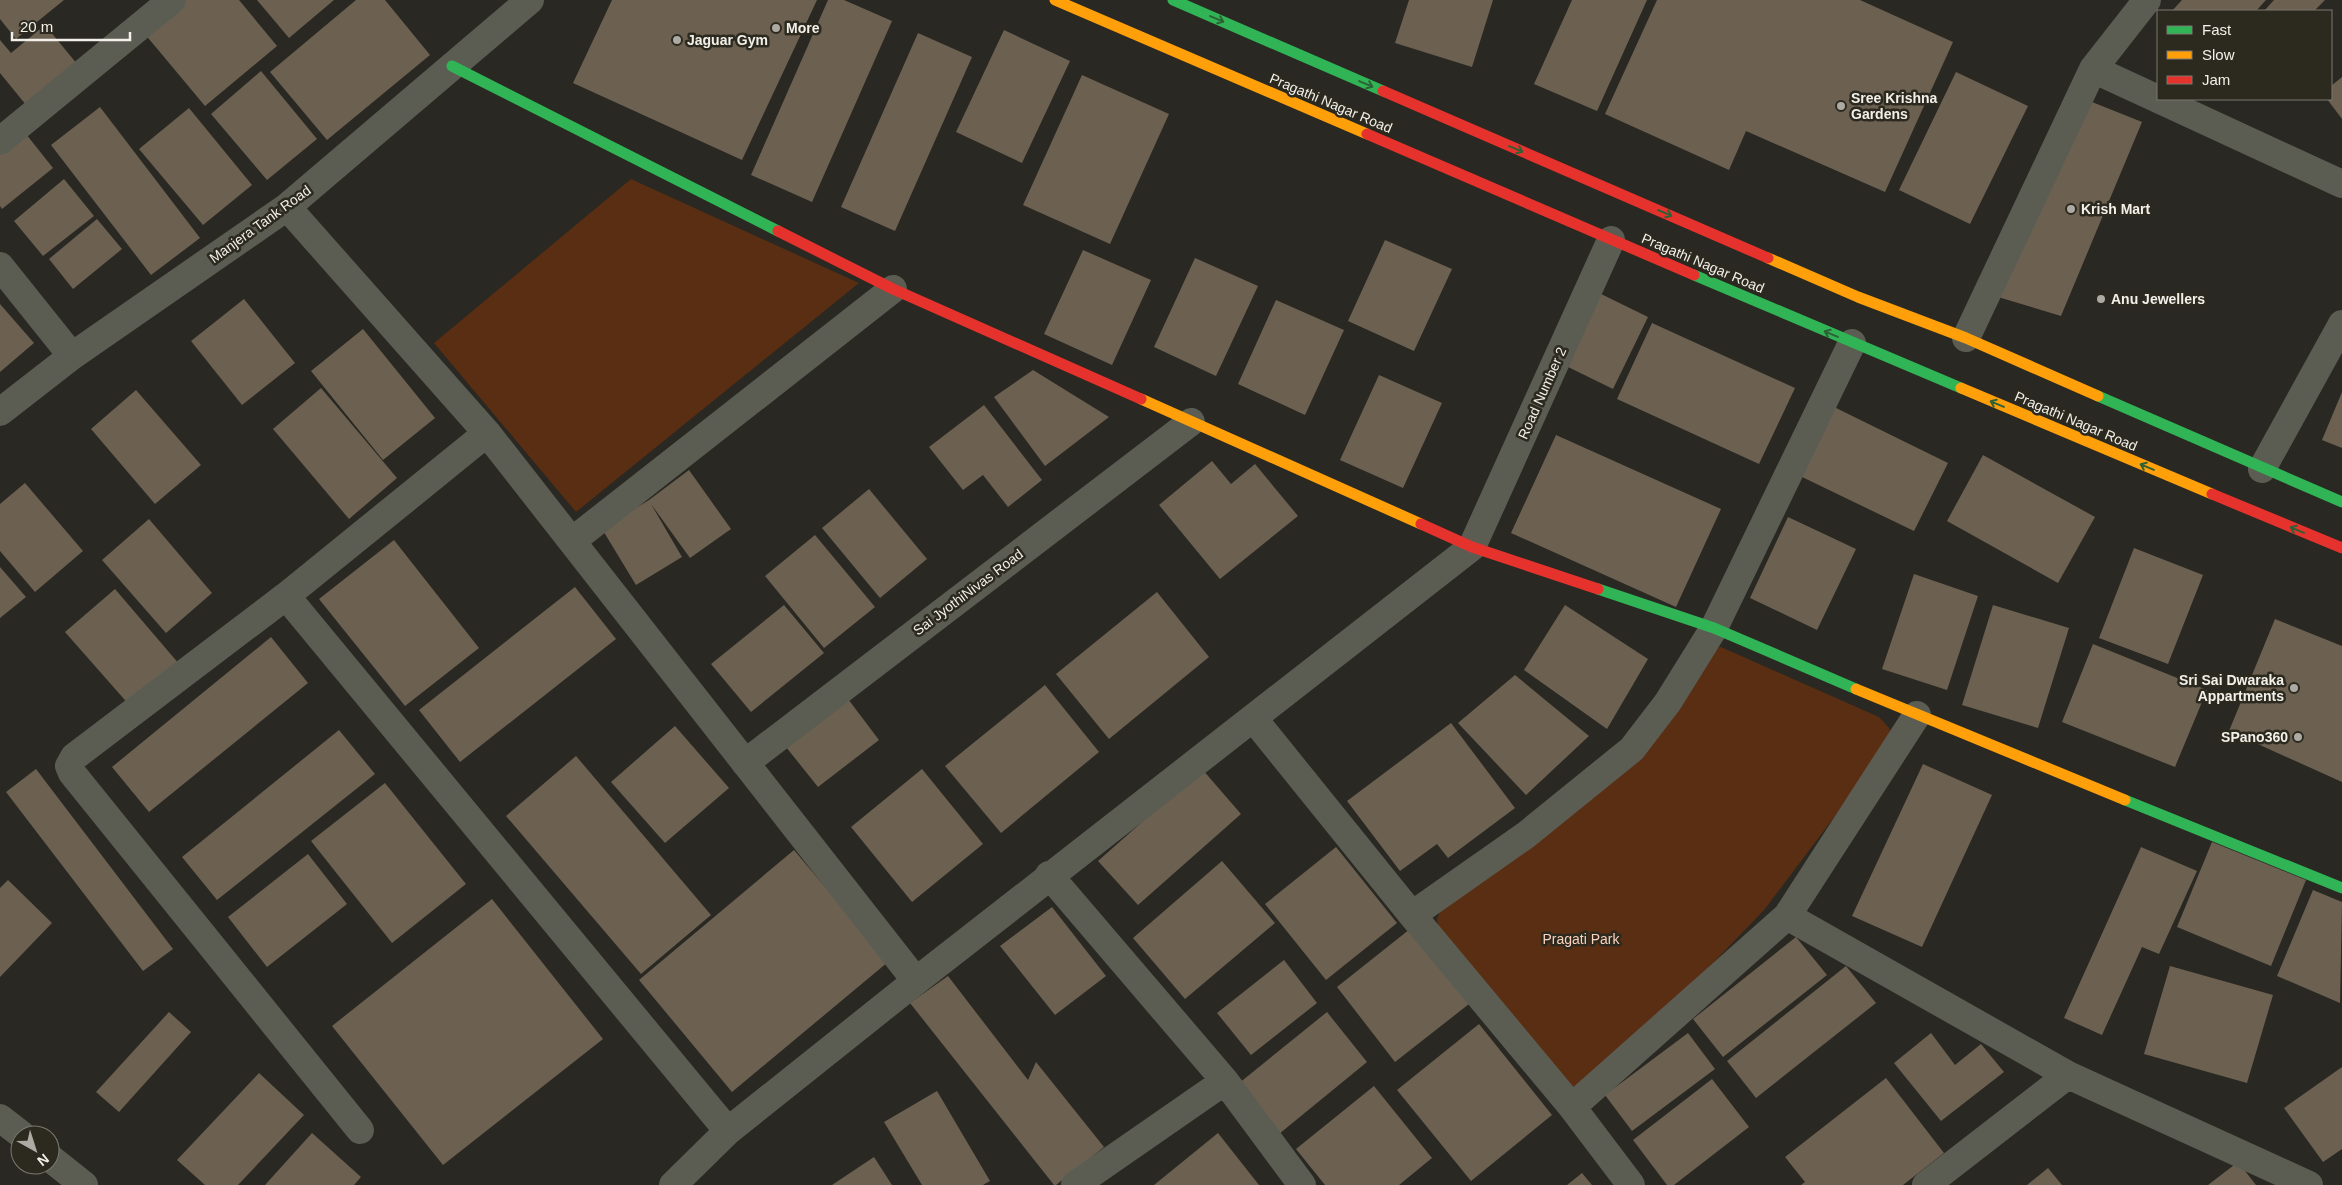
<svg xmlns="http://www.w3.org/2000/svg" width="2342" height="1185" viewBox="0 0 2342 1185" font-family="Arial,sans-serif">
	<style>
		.green { fill: #592e12 }
		.building { fill: #6c6151 }
		.lines { fill: none; stroke-linecap: round; stroke-linejoin: round }
		.street { stroke: #5b5d53; stroke-width: 28 }
		.fast { stroke: #30b455; stroke-width: 11 }
		.slow { stroke: #ff9f0a; stroke-width: 11 }
		.jam { stroke: #e5322d; stroke-width: 11 }
		.oneway { stroke: #2e6135 }
		.poi-dot { fill: #acaaa3; stroke: #2c291f; stroke-width: 2 }
		.labels { text-anchor: middle; stroke-width: 5; stroke-linejoin: round; paint-order: stroke }
		.poi-label { font-size: 14px; font-weight: bold; fill: #f2f0e9; stroke: #2c291f; text-anchor: start }
		.street-label { font-size: 14px; fill: #f2f0e9; stroke: #2c291f }
		.park-label { font-size: 14px; fill: #fcd2bc; stroke: #2c291f }
	</style>
	<rect width="100%" height="100%" fill="#292822"/>
	<!-- green -->
	<path class="green" d="M631,179L859,283L576,512L434,343Z
		M1721,647L1879,717L1890,729V737L1835,816L1765,909L1714,962L1575,1091L1440,935L1437,919L1441,909L1495,869L1716,648Z"/>
	<!-- building -->
	<path class="building" d="M0,0H64L16,39L0,19Z
		M183,0H239L277,46L205,106L144,33Z
		M257,0H334L289,38Z
		M356,0H385L430,55L327,140L270,72Z
		M612,0H817L742,160L573,83Z
		M828,0H844L892,21L812,202L751,175Z
		M1409,0H1493L1472,67L1395,43Z
		M1572,0H1647L1597,111L1534,84Z
		M1657,0H1860L1953,42L1885,192L1746,131L1729,170L1605,114Z
		M2182,0H2266L2256,11H2172Z
		M2274,0H2325L2314,11H2264Z
		M45,25L82,70L31,111L0,73V40L11,53Z
		M1004,30L1070,61L1022,163L956,132Z
		M918,33L972,57L895,231L841,207Z
		M261,71L317,139L267,180L211,114Z
		M1956,72L2028,106L1970,224L1899,190Z
		M1082,75L1169,114L1110,244L1023,205Z
		M2342,77V119L2327,99H2331V86Z
		M2087,100L2142,122L2061,316L1998,297Z
		M100,107L200,238L151,275L51,145Z
		M189,108L252,185L203,225L139,149Z
		M22,129L53,168L2,209L0,206V147Z
		M64,179L94,216L43,256L14,221Z
		M97,219L122,249L73,289L49,259Z
		M1385,240L1452,269L1414,351L1348,321Z
		M1083,250L1151,280L1112,365L1044,334Z
		M1195,258L1258,286L1216,376L1154,347Z
		M1597,292L1648,317L1613,389L1562,364Z
		M244,299L295,363L242,405L191,341Z
		M1276,300L1344,330L1305,415L1238,384Z
		M0,304L34,343L0,372Z
		M1652,323L1795,388L1759,464L1617,399Z
		M363,329L435,418L383,460L311,371Z
		M1033,370L1109,417L1045,466L994,397Z
		M1379,375L1442,403L1403,488L1340,460Z
		M321,388L397,478L349,519L273,429Z
		M136,390L201,465L155,504L91,429Z
		M2342,392V448L2322,440Z
		M984,405L1042,480L1008,507L983,475L963,490L929,447Z
		M1834,407L1948,463L1914,531L1800,476Z
		M1556,435L1721,509L1676,607L1511,533Z
		M1983,455L2095,517L2058,583L1947,521Z
		M1212,461L1231,484L1255,464L1298,516L1220,579L1159,505Z
		M689,470L731,529L690,558L651,504L682,557L636,585L602,529L649,500Z
		M25,483L83,551L35,592L0,551V504Z
		M869,489L927,559L880,598L822,528Z
		M1788,517L1856,549L1817,630L1750,598Z
		M149,519L212,593L166,633L102,560Z
		M815,535L875,607L824,648L765,576Z
		M394,540L479,648L405,706L319,599Z
		M2134,548L2203,575L2168,664L2099,638Z
		M0,567L26,597L0,618Z
		M1914,574L1978,596L1947,690L1882,669Z
		M575,587L616,639L460,762L419,710Z
		M115,589L180,665L131,707L65,632Z
		M1157,592L1209,657L1109,739L1056,674Z
		M784,605L824,653L751,712L711,664Z
		M1565,605L1648,659L1607,729L1524,670Z
		M1993,605L2069,628L2038,728L1962,705Z
		M2275,619L2342,646V782L2229,731Z
		M271,637L308,683L149,812L112,767Z
		M2093,644L2207,690L2175,767L2062,722Z
		M1515,675L1589,736L1526,795L1458,723Z
		M1045,685L1099,752L1001,833L945,766Z
		M848,699L879,740L818,787L786,747Z
		M1451,723L1515,808L1448,858L1437,844L1400,871L1347,801Z
		M675,726L729,788L665,843L611,782Z
		M339,730L375,774L217,900L182,857Z
		M576,756L711,915L641,974L506,816Z
		M1923,764L1992,795L1922,947L1852,916Z
		M36,769L173,949L143,971L6,792Z
		M922,769L983,844L912,902L851,827Z
		M1202,769L1241,814L1138,905L1098,861Z
		M385,783L466,884L392,943L311,841Z
		M2212,842L2306,880L2271,966L2177,927Z
		M1336,847L1397,923L1326,980L1265,904Z
		M2141,847L2197,871L2159,954L2142,947L2102,1035L2064,1018Z
		M794,850L888,962L732,1092L639,980Z
		M308,854L347,904L267,967L228,917Z
		M1222,861L1275,923L1185,999L1133,938Z
		M8,880L52,923L0,977V888Z
		M2313,890L2342,902L2340,1003L2277,976Z
		M492,899L603,1039L443,1165L332,1026Z
		M1052,907L1106,976L1055,1015L1000,946Z
		M1410,929L1469,1004L1395,1062L1337,987Z
		M1796,937L1827,975L1723,1057L1693,1019Z
		M1284,960L1317,1003L1251,1055L1217,1013Z
		M1846,966L1876,1003L1756,1098L1727,1061Z
		M2170,966L2273,995L2247,1083L2144,1054Z
		M948,976L1028,1080L1036,1062L1104,1147L1056,1185H1054L910,1003Z
		M169,1012L191,1032L119,1112L96,1092Z
		M1327,1012L1367,1062L1279,1134L1238,1084Z
		M1479,1024L1552,1115L1471,1181L1397,1090Z
		M1688,1033L1715,1069L1632,1131L1605,1095Z
		M1931,1033L1955,1065L1981,1044L2004,1072L1941,1121L1894,1063Z
		M2342,1067V1149L2323,1162L2284,1108Z
		M259,1073L304,1115L238,1185H205L177,1160Z
		M1886,1078L1944,1153L1903,1185H1801L1805,1182L1785,1157Z
		M1712,1079L1749,1127L1674,1185H1667L1633,1140Z
		M1374,1086L1432,1158L1399,1185H1325L1296,1149Z
		M937,1091L990,1181L983,1185H922L884,1122Z
		M312,1133L361,1177L354,1185H265Z
		M1218,1133L1259,1185H1154Z
		M874,1157L892,1185H832Z
		M2238,1162L2256,1185H2208Z
		M2048,1168L2062,1185H2027Z
		M1582,1173L1592,1185H1567Z"/>
	<g class="lines">
		<!-- street -->
		<path class="street" d="M2093,69L2147,0
			M0,141L172,0
			M287,207L487,433L916,981
			M0,266L72,356
			M1966,338L2093,69L2342,184
			M0,412L72,356L287,207L530,0
			M2262,469L2342,324
			M572,541L893,289
			M286,596L728,1131
			M1253,718L1412,915L1572,1107L1631,1185
			M745,763L1191,422
			M1049,875L1225,1081L1302,1185
			M1412,915L1526,835L1632,749L1668,702L1714,628L1852,343
			M1787,916L2068,1075L2309,1185
			M1572,1107L1787,916L1917,715
			M0,1118L22,1135
			M360,1130L72,773L69,766L74,757L286,596L487,433
			M50,1158L84,1185
			M673,1185L728,1131L916,981L1472,547L1611,240
			M1075,1185L1225,1081
			M1926,1185L2068,1075"/>
		<!-- fast -->
		<path class="fast" d="M1173,0L1383,91
			M452,66L778,231
			M1694,275L1961,388
			M2098,396L2342,502
			M1598,589L1714,628L1856,689
			M2125,800L2342,888"/>
		<!-- slow -->
		<path class="slow" d="M1055,0L1367,134
			M1768,258L1858,297L1966,338L2098,396
			M1961,388L2212,494
			M1141,399L1421,524
			M1856,689L2125,800"/>
		<!-- jam -->
		<path class="jam" d="M1383,91L1768,258
			M1367,134L1694,275
			M778,231L893,289L1141,399
			M2212,494L2342,548
			M1421,524L1472,547L1598,589"/>
	</g>
	<!-- one-way arrows -->
	<defs><path id="oneway-shaft" d="M-6 0H5M1.5-3L5.5 0L1.5 3" fill="none" stroke-width="1.6" stroke-linecap="round" stroke-linejoin="round" transform="scale(1.25)"/></defs>
	<g class="oneway">
		<use href="#oneway-shaft" transform="translate(1217 19) rotate(23)"/>
		<use href="#oneway-shaft" transform="translate(1366 84) rotate(23)"/>
		<use href="#oneway-shaft" transform="translate(1516 149) rotate(23)"/>
		<use href="#oneway-shaft" transform="translate(1665 213) rotate(23)"/>
		<use href="#oneway-shaft" transform="translate(1831 334) rotate(-157)"/>
		<use href="#oneway-shaft" transform="translate(1997 404) rotate(-157)"/>
		<use href="#oneway-shaft" transform="translate(2147 467) rotate(-157)"/>
		<use href="#oneway-shaft" transform="translate(2297 530) rotate(-157)"/>
	</g>
	<!-- markers -->
	<g class="poi-dot">
		<circle cx="776" cy="28" r="5"/>
		<circle cx="677" cy="40" r="5"/>
		<circle cx="1841" cy="106" r="5"/>
		<circle cx="2071" cy="209" r="5"/>
		<circle cx="2101" cy="299" r="5"/>
		<circle cx="2294" cy="688" r="5"/>
		<circle cx="2298" cy="737" r="5"/>
	</g>
	<g class="labels">
		<!-- poi labels -->
		<g class="poi-label">
			<text x="786" y="33">More</text>
			<text x="687" y="45">Jaguar Gym</text>
			<text x="1851" y="103">Sree Krishna<tspan x="1851" dy="16">Gardens</tspan></text>
			<text x="2081" y="214">Krish Mart</text>
			<text x="2111" y="304">Anu Jewellers</text>
			<text x="2284" y="685" text-anchor="end">Sri Sai Dwaraka<tspan x="2284" dy="16">Appartments</tspan></text>
			<text x="2288" y="742" text-anchor="end">SPano360</text>
		</g>
		<!-- street labels -->
		<g class="street-label">
			<text transform="translate(1331 103) rotate(23)" y="5">Pragathi Nagar Road</text>
			<text transform="translate(260 224) rotate(-36)" y="5">Manjera Tank Road</text>
			<text transform="translate(1703 263) rotate(23)" y="5">Pragathi Nagar Road</text>
			<text transform="translate(1542 393) rotate(-66)" y="5">Road Number 2</text>
			<text transform="translate(2076 421) rotate(23)" y="5">Pragathi Nagar Road</text>
			<text transform="translate(968 592) rotate(-37)" y="5">Sai JyothiNivas Road</text>
		</g>
		<!-- park labels -->
		<g class="park-label">
			<text x="1581" y="944">Pragati Park</text>
		</g>
	</g>
	<!-- legend -->
	<rect x="2157" y="10" width="175" height="90" fill="#2c291f" stroke="#7b7970"/>
	<rect x="2167" y="26" width="25" height="8" fill="#30b455" stroke="#7b7970"/>
	<text x="2202" y="35" font-size="15" fill="#f2f0e9">Fast</text>
	<rect x="2167" y="51" width="25" height="8" fill="#ff9f0a" stroke="#7b7970"/>
	<text x="2202" y="60" font-size="15" fill="#f2f0e9">Slow</text>
	<rect x="2167" y="76" width="25" height="8" fill="#e5322d" stroke="#7b7970"/>
	<text x="2202" y="85" font-size="15" fill="#f2f0e9">Jam</text>
	<!-- north arrow -->
	<g transform="translate(35 1150) rotate(141)"><circle r="24" fill="#2c291f" stroke="#7b7970"/>
	<path d="M0-4L9 19L0 12L-9 19Z" fill="#acaaa3"/>
	<text y="-8" font-size="14" font-weight="bold" text-anchor="middle" fill="#f2f0e9">N</text>
	</g>
	<!-- scale -->
	<path d="M12 32v8h118v-8" fill="none" stroke="#f2f0e9" stroke-width="2.5"/>
	<text x="20" y="32" font-size="15" fill="#f2f0e9" stroke="#2c291f" stroke-width="4" paint-order="stroke">20 m</text>
</svg>
